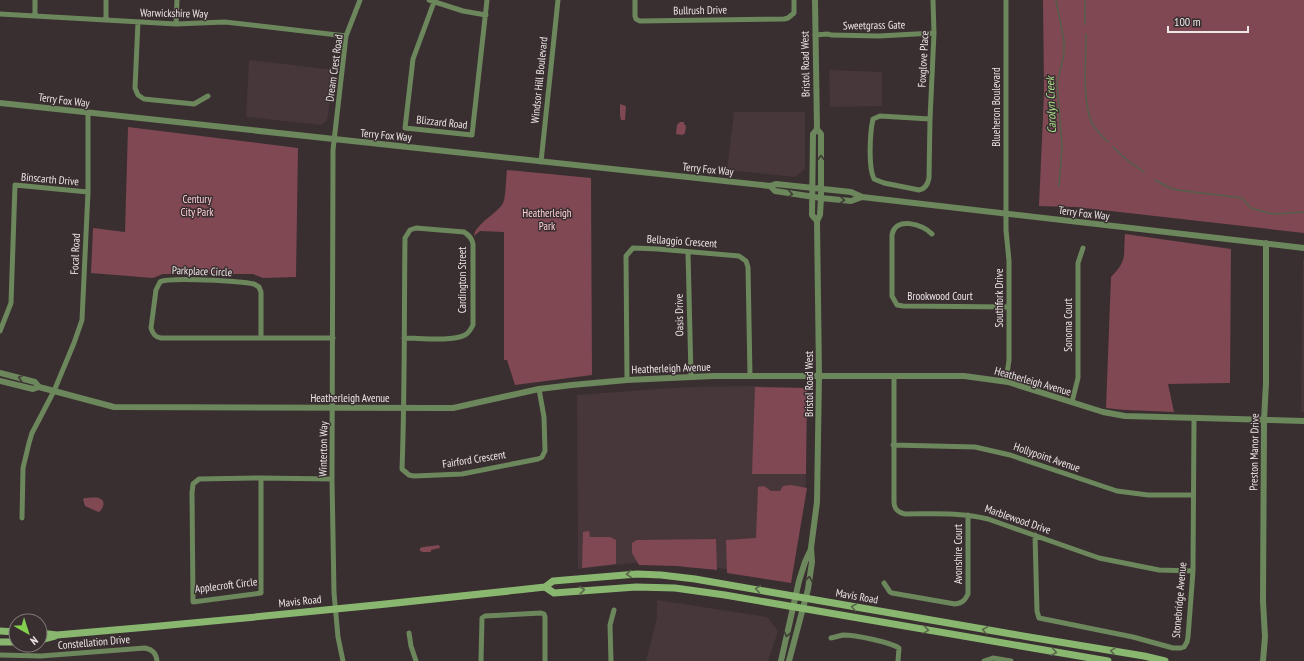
<svg xmlns="http://www.w3.org/2000/svg" width="1304" height="661" viewBox="0 0 1304 661" font-family="'PT Sans Narrow',sans-serif">
	<style>
		.built { fill: #48373a }
		.green { fill: #7f4853 }
		.lines { fill: none; stroke-linecap: round; stroke-linejoin: round }
		.stream { stroke: #535f49; stroke-width: 1.5 }
		.minor { stroke: #6b875b; stroke-width: 5 }
		.tertiary { stroke: #6b875b; stroke-width: 6 }
		.secondary { stroke: #8ab770; stroke-width: 7 }
		.oneway { stroke: #403b36 }
		.oneway2 { stroke: #59654a }
		.labels { text-anchor: middle; stroke-width: 3; stroke-linejoin: round; paint-order: stroke }
		.street-label { font-size: 11px; fill: #ede6e7; stroke: #392e30 }
		.park-label { font-size: 11px; fill: #ffd1d9; stroke: #392e30 }
		.water-label { font-size: 12px; font-style: italic; fill: #abe28b; stroke: #392e30 }
	</style>
	<rect width="100%" height="100%" fill="#392e30"/>
	<!-- built -->
	<path class="built" d="M249,60L334,70L327,121L321,125L246,117Z
		M829,70L882,72V106L830,107Z
		M734,112H805V169L795,177L727,170Z
		M1303,259H1304V412H1301Z
		M749,386L803,388L806,482L793,565L773,578L707,566L672,562L634,563L578,569L577,395L686,387Z
		M657,600L767,617L778,631L768,661H646L657,618Z"/>
	<!-- green -->
	<path class="green" d="M1043,0H1304V233L1075,207L1039,206L1044,93Z
		M620,104L626,106L625,120H621L620,115Z
		M680,122H684V124L686,126L685,133L683,135L676,134L677,125Z
		M128,127L298,148L296,277L263,278L253,274H163L153,278L91,273L93,228L125,232Z
		M507,170L591,178L592,375L515,385L507,360H504V232L480,231L474,236C475,224 498,213 503,203C506,198 506,177 507,170Z
		M1125,234L1231,249L1230,383L1168,384L1174,412L1125,410L1106,408L1111,277C1128,259 1123,257 1125,234Z
		M755,387L807,388L806,474H752Z
		M791,485L807,488L791,583L727,573L726,540L756,538L758,487L764,486L771,491H780L783,486Z
		M85,498C89,498 95,497 99,498C106,500 104,508 99,512L96,511L85,506L83,499Z
		M589,531L590,537H610L616,540V564L582,568L583,532Z
		M716,539L717,570L676,566L639,565L632,553V543L637,540Z
		M439,545L440,548L431,550V552H423L420,551V548L423,547Z"/>
	<g class="lines">
		<!-- stream -->
		<path class="stream" d="M1056,0L1064,41V54L1057,84L1062,147L1059,186
			M1085,1V24
			M1086,34C1086,59 1082,102 1092,123C1096,131 1102,136 1108,142
			M1113,147L1127,160L1144,172
			M1155,180L1168,187L1177,190L1242,198L1251,208L1268,213L1275,214L1304,212"/>
		<!-- minor -->
		<path class="minor" d="M429,0L463,11L486,15
			M635,0V16L636,19L640,21L784,19L788,18L794,13V0
			M434,2L413,59L405,128L472,135L487,0
			M0,14L176,24L225,22L346,36
			M35,16V0
			M106,19V0
			M138,22L135,88L138,95L144,99L194,104L208,96
			M176,24L177,0
			M815,35L828,34L831,35L879,36L934,33
			M880,116L930,119L929,178C928,184 925,189 919,190L884,183L874,179C868,167 870,132 873,119Z
			M930,119L934,33L933,0
			M541,162L558,0
			M932,234C923,224 895,216 892,235V296L897,305L903,306L1009,307
			M688,252L691,376
			M0,331L11,303L15,185L88,192
			M261,338V292L259,287L254,284C241,281 169,277 160,282L156,290L151,328C153,334 155,337 161,338H333
			M404,338C420,338 451,342 465,335C469,333 471,329 473,325V244C472,238 469,235 464,232L416,228L410,230L405,238C404,315 405,392 402,469L409,475L414,476L462,474L538,459L542,457L545,451L544,417L539,389
			M894,376V502C894,509 899,513 905,514C933,514 961,512 988,519L1099,558L1159,570L1193,571
			M627,380L626,256L633,248L658,249L739,256L746,261L748,267L750,376
			M1006,381L1009,360V261L1006,230V0
			M1072,402L1078,378V263L1083,248
			M893,445L975,447L1010,455L1117,491L1148,495H1193
			M261,478L199,479L193,484L192,493L193,602L261,593V478L332,479
			M22,518L23,468L29,443L32,433L54,391L74,343L82,320L88,192V114
			M1035,535L1037,611L1039,618L1133,637L1173,648H1181L1184,647L1187,642L1188,637L1193,571L1194,418
			M884,583L890,592L892,593L955,604C963,603 965,600 968,594V515
			M409,633L411,646L416,661
			M831,638C835,637 839,636 843,635C855,635 890,642 899,648L898,661
			M0,655L41,656L145,648C153,650 156,653 157,661
			M343,661L338,637L334,593L332,479L333,150L346,36L360,0
			M481,661L482,618L485,616L541,613L544,614L545,617V661
			M611,661L610,625L614,610
			M984,661L993,658L1011,661"/>
		<!-- tertiary -->
		<path class="tertiary" d="M815,0L817,129L813,134L812,215L817,221
			M0,103C257,133 514,158 770,186L776,184L851,192L862,197L1304,248
			M770,186L775,191L821,198L851,201L862,197
			M0,373L35,382L39,387L114,407L443,408H453L539,389L572,385L627,380L713,376H964L1008,382L1103,412L1125,416L1304,421
			M0,381L33,389L39,387
			M781,661L799,581L805,562L811,549
			M789,661L808,589L812,562L811,548L817,502L819,376L817,221L820,215L821,198V134L817,129
			M1263,661L1265,637L1263,601L1264,420L1266,383V243"/>
		<!-- secondary -->
		<path class="secondary" d="M545,587L554,593L636,587L675,588L725,595L1108,661
			M0,631L16,632
			M40,633L57,635C220,621 383,605 545,587L553,581L637,574L661,575L695,579L1029,637L1144,656L1165,661
			M40,640L55,636
			M0,642H16"/>
	</g>
	<!-- one-way arrows -->
	<defs><path id="oneway-chevron" d="M-2-3.5L2.5 0L-2 3.5" fill="none" stroke-width="1.6" stroke-linecap="round" stroke-linejoin="round"/></defs>
	<g class="oneway">
		<use href="#oneway-chevron" transform="translate(821 158) rotate(-91)"/>
		<use href="#oneway-chevron" transform="translate(790 194) rotate(9)"/>
		<use href="#oneway-chevron" transform="translate(842 200) rotate(5)"/>
		<use href="#oneway-chevron" transform="translate(21 378) rotate(-165)"/>
		<use href="#oneway-chevron" transform="translate(809 579) rotate(-80)"/>
		<use href="#oneway-chevron" transform="translate(787 634) rotate(103)"/>
	</g>
	<g class="oneway2">
		<use href="#oneway-chevron" transform="translate(629 574) rotate(177)"/>
		<use href="#oneway-chevron" transform="translate(758 589) rotate(-170)"/>
		<use href="#oneway-chevron" transform="translate(582 590) rotate(-5)"/>
		<use href="#oneway-chevron" transform="translate(854 607) rotate(-170)"/>
		<use href="#oneway-chevron" transform="translate(926 630) rotate(9)"/>
		<use href="#oneway-chevron" transform="translate(985 630) rotate(-170)"/>
		<use href="#oneway-chevron" transform="translate(1113 651) rotate(-171)"/>
		<use href="#oneway-chevron" transform="translate(1054 652) rotate(10)"/>
	</g>
	<g class="labels">
		<!-- street labels -->
		<g class="street-label">
			<text transform="translate(700 10) rotate(-1)" y="4">Bullrush Drive</text>
			<text transform="translate(174 13) rotate(1)" y="4">Warwickshire Way</text>
			<text transform="translate(874 25) rotate(-1)" y="4">Sweetgrass Gate</text>
			<text transform="translate(923 59) rotate(-87)" y="4">Foxglove Place</text>
			<text transform="translate(805 64) rotate(-91)" y="4">Bristol Road West</text>
			<text transform="translate(334 68) rotate(-82)" y="4">Dream Crest Road</text>
			<text transform="translate(539 80) rotate(-84)" y="4">Windsor Hill Boulevard</text>
			<text transform="translate(64 100) rotate(7)" y="4">Terry Fox Way</text>
			<text transform="translate(996 107) rotate(-90)" y="4">Blueheron Boulevard</text>
			<text transform="translate(442 122) rotate(6)" y="4">Blizzard Road</text>
			<text transform="translate(386 135) rotate(5)" y="4">Terry Fox Way</text>
			<text transform="translate(708 169) rotate(6)" y="4">Terry Fox Way</text>
			<text transform="translate(50 179) rotate(5)" y="4">Binscarth Drive</text>
			<text transform="translate(1084 213) rotate(7)" y="4">Terry Fox Way</text>
			<text transform="translate(682 241) rotate(4)" y="4">Bellaggio Crescent</text>
			<text transform="translate(75 254) rotate(-87)" y="4">Focal Road</text>
			<text transform="translate(202 271) rotate(2)" y="4">Parkplace Circle</text>
			<text transform="translate(462 280) rotate(-90)" y="4">Cardington Street</text>
			<text x="940" y="300">Brookwood Court</text>
			<text transform="translate(999 298) rotate(-90)" y="4">Southfork Drive</text>
			<text transform="translate(679 315) rotate(-91)" y="4">Oasis Drive</text>
			<text transform="translate(1068 325) rotate(-90)" y="4">Sonoma Court</text>
			<text transform="translate(671 368) rotate(-2)" y="4">Heatherleigh Avenue</text>
			<text transform="translate(1033 381) rotate(16)" y="4">Heatherleigh Avenue</text>
			<text transform="translate(809 384) rotate(-90)" y="4">Bristol Road West</text>
			<text x="350" y="402">Heatherleigh Avenue</text>
			<text transform="translate(323 449) rotate(-89)" y="4">Winterton Way</text>
			<text transform="translate(1254 452) rotate(-89)" y="4">Preston Manor Drive</text>
			<text transform="translate(1047 457) rotate(19)" y="4">Hollypoint Avenue</text>
			<text transform="translate(474 459) rotate(-9)" y="4">Fairford Crescent</text>
			<text transform="translate(1018 519) rotate(19)" y="4">Marblewood Drive</text>
			<text transform="translate(958 554) rotate(-90)" y="4">Avonshire Court</text>
			<text transform="translate(226 585) rotate(-7)" y="4">Applecroft Circle</text>
			<text transform="translate(857 596) rotate(10)" y="4">Mavis Road</text>
			<text transform="translate(1179 600) rotate(-85)" y="4">Stonebridge Avenue</text>
			<text transform="translate(300 601) rotate(-6)" y="4">Mavis Road</text>
			<text transform="translate(94 642) rotate(-5)" y="4">Constellation Drive</text>
		</g>
		<!-- park labels -->
		<g class="park-label">
			<text x="197" y="203">Century<tspan x="197" dy="13">City Park</tspan></text>
			<text x="547" y="217">Heatherleigh<tspan x="547" dy="13">Park</tspan></text>
		</g>
		<!-- water labels -->
		<g class="water-label">
			<text transform="translate(1051 105) rotate(-92)" y="4">Carolyn Creek</text>
		</g>
	</g>
	<!-- north arrow -->
	<g transform="translate(28 633) rotate(141)"><circle r="19" fill="#392e30" stroke="#817879"/>
	<path d="M0-3L7 15L0 10L-7 15Z" fill="#83d04f"/>
	<text y="-6" font-size="11" font-weight="bold" text-anchor="middle" fill="#ede6e7">N</text>
	</g>
	<!-- scale -->
	<path d="M1168 26v6h80v-6" fill="none" stroke="#ede6e7" stroke-width="2"/>
	<text x="1174" y="26" font-size="12" fill="#ede6e7" stroke="#392e30" stroke-width="3" paint-order="stroke">100 m</text>
</svg>
